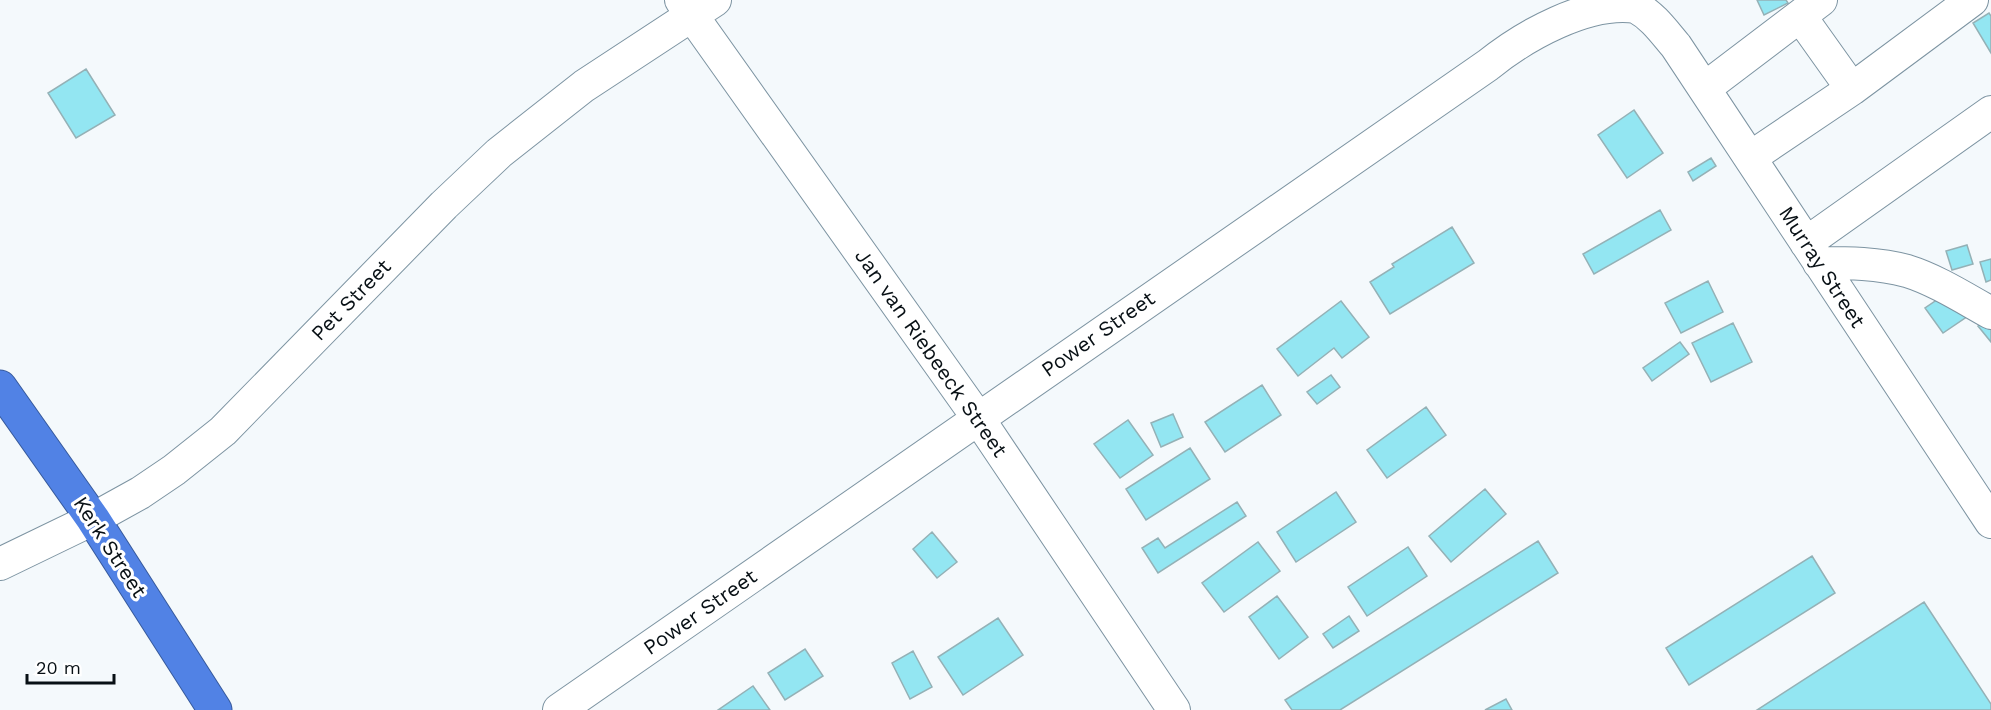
<svg xmlns="http://www.w3.org/2000/svg" width="1991" height="710" viewBox="0 0 1991 710" font-family="'Work Sans',sans-serif">
	<style>
		.building { fill: #93e6f2; stroke: #94b1b6; stroke-width: 1.5 }
		.lines { fill: none; stroke-linecap: round; stroke-linejoin: round }
		.minor-casing { stroke: #7d94a2; stroke-width: 34 }
		.highway-casing { stroke: #375a9c; stroke-width: 35 }
		.minor { stroke: #fff; stroke-width: 32 }
		.highway { stroke: #5182e5; stroke-width: 33 }
		.labels { text-anchor: middle; stroke-width: 6; stroke-linejoin: round; paint-order: stroke }
		.street-label { font-size: 21px; fill: #081015; stroke: #fff }
	</style>
	<rect width="100%" height="100%" fill="#f4f9fc"/>
	<!-- building -->
	<path class="building" d="M1757,0H1786L1788,3L1764,15Z
		M1989,13L1991,16V53L1973,23Z
		M86,69L115,115L76,138L48,93Z
		M1634,110L1663,153L1627,178L1598,135Z
		M1711,158L1716,166L1693,181L1688,172Z
		M1660,210L1671,230L1594,274L1583,254Z
		M1452,227L1474,263L1390,314L1370,282L1394,267L1392,264Z
		M1967,245L1973,264L1952,270L1946,251Z
		M1991,259V280L1986,282L1980,262Z
		M1708,281L1723,312L1681,333L1665,303Z
		M1950,291L1968,316L1943,333L1925,308Z
		M1341,301L1369,337L1342,358L1334,348L1298,376L1277,349Z
		M1991,316V342L1978,326Z
		M1733,323L1752,362L1711,382L1692,343Z
		M1680,342L1689,354L1652,381L1643,368Z
		M1331,375L1340,387L1317,404L1307,392Z
		M1262,385L1281,415L1225,452L1205,422Z
		M1426,407L1446,435L1387,478L1367,450Z
		M1173,414L1183,437L1161,447L1151,423Z
		M1128,420L1153,455L1120,478L1094,444Z
		M1190,448L1210,479L1146,520L1126,489Z
		M1485,489L1506,514L1451,562L1429,536Z
		M1336,492L1356,522L1296,562L1277,532Z
		M1237,502L1246,516L1158,573L1142,548L1158,538L1165,548Z
		M932,532L957,562L937,578L913,549Z
		M1538,541L1558,573L1340,710H1292L1285,700Z
		M1258,542L1280,571L1224,612L1202,583Z
		M1408,547L1427,576L1367,616L1348,587Z
		M1812,556L1835,593L1689,685L1666,648Z
		M1277,596L1308,637L1279,659L1249,617Z
		M1924,602L1991,704V710H1757Z
		M1349,616L1359,631L1333,648L1323,634Z
		M998,618L1023,655L963,695L938,657Z
		M805,649L823,676L785,700L768,673Z
		M913,651L932,687L910,699L892,663Z
		M753,686L770,710H718Z
		M1506,699L1512,710H1485Z"/>
	<g class="lines">
		<!-- minor casing -->
		<g class="minor-casing">
			<path id="minor" d="M681,0L978,418L1174,710
				M1800,16L1852,89
				M1705,88L1821,0
				M1751,157L1852,89L1972,0
				M1806,243L1991,112
				M1819,263C1848,263 1878,263 1907,271C1936,280 1964,298 1991,313
				M0,564L93,519L140,493L174,470L223,431L444,205L499,153L584,86L715,0
				M559,710L1488,65C1524,36 1587,0 1636,7C1653,16 1664,32 1676,46L1991,522"/>
		</g>
		<!-- highway casing -->
		<g class="highway-casing">
			<path id="highway" d="M0,387L93,519L215,710"/>
		</g>
		<!-- minor -->
		<use href="#minor" class="minor"/>
		<!-- highway -->
		<use href="#highway" class="highway"/>
	</g>
	<g class="labels">
		<!-- street labels -->
		<g class="street-label">
			<text transform="translate(1822 267) rotate(57)" y="7">Murray Street</text>
			<text transform="translate(351 300) rotate(-46)" y="7">Pet Street</text>
			<text transform="translate(1098 334) rotate(-35)" y="7">Power Street</text>
			<text transform="translate(931 353) rotate(55)" y="7">Jan van Riebeeck Street</text>
			<text transform="translate(110 547) rotate(57)" y="7">Kerk Street</text>
			<text transform="translate(700 612) rotate(-35)" y="7">Power Street</text>
		</g>
	</g>
	<!-- scale -->
	<path d="M27 674v9h87v-9" fill="none" stroke="#081015" stroke-width="3"/>
	<text x="36" y="674" font-size="18" fill="#081015" stroke="#ffffff" stroke-width="4.5" paint-order="stroke">20 m</text>
</svg>
